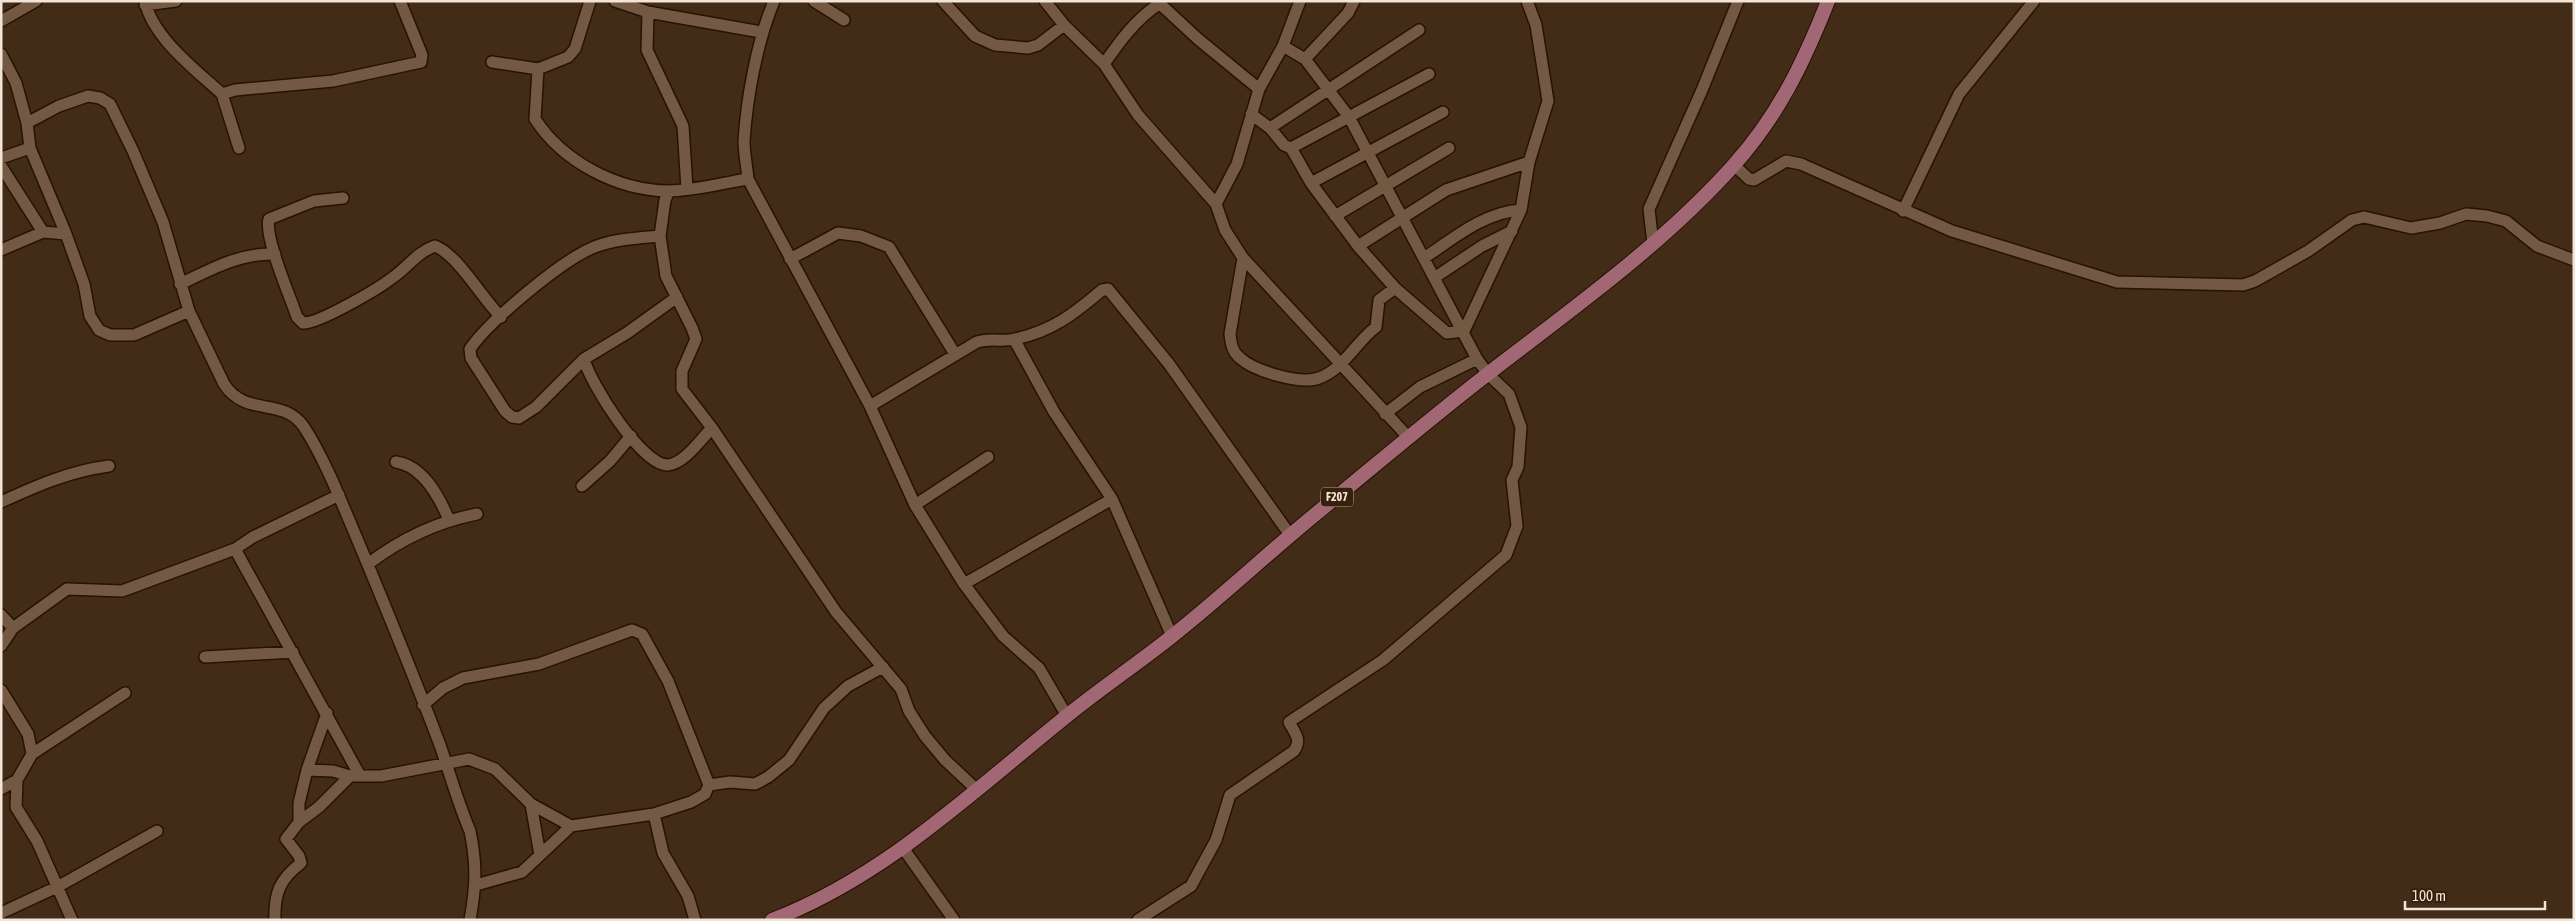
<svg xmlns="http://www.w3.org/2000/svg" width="2575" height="921" viewBox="0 0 2575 921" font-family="'Asap Condensed',sans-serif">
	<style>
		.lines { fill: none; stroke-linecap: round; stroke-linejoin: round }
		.minor-casing { stroke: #271301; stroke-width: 14 }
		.major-casing { stroke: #271301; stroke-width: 16 }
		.minor { stroke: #735944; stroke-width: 11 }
		.major { stroke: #a26775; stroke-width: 14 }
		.labels { text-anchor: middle; stroke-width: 4.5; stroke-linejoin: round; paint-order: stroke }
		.shield { fill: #37210d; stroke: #bbaa9b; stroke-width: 1 }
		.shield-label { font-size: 12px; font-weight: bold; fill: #f3e4d8 }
	</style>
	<rect width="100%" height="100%" fill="#422b17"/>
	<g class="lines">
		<!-- minor casing -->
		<g class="minor-casing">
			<path id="minor" d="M145,1C152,37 196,70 222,94
				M615,1L648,12L761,32
				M774,1C757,42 747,96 744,141C744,153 747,167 748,179L870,406L915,505L964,584L1003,636L1039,668L1067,716
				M814,1L844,20
				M943,1L975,36L995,45L1028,48L1038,45L1064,25
				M1045,1L1064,25L1104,64L1138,115L1216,204L1225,230L1243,258L1409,438
				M1157,1L1198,39L1259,89
				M145,5L176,1
				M648,12L647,50L683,126L687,189
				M1,21L36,1
				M1,54L16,83L27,123L30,148L66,234L84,284L90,316L99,330L110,335H134L189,311
				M1305,59L1348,13L1354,1
				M492,62L538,69L568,57L575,49L590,1
				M1104,64C1120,41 1135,20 1159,4
				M538,69L535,119C563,162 617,190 668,191C694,191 722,183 748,179
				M1251,114L1270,128L1284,145L1291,148L1311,183L1358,246L1395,288L1447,333L1464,331L1521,210L1529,162L1548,101L1536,25L1527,1
				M27,123L59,106L88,96L100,98L110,104L133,151L163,222L189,311L224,384C246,418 283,396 304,427C326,461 342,504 358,541C386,608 414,676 440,745C450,774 458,803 470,831C477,865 476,886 470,920
				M1270,128L1419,30
				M239,148L222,94L235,90L333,81L421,62L422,55L400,1
				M1291,148L1429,74
				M1,158L30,148
				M1734,165L1749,179L1754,180L1786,161L1801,164L1952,231L2117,282L2243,285L2255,281L2308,251L2352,220L2364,217L2411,228L2440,223L2466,214L2487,216L2506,221L2537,246L2574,260
				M1,166L43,232
				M1311,183L1443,112
				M669,191L665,200L660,236L666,276L692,328L696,339L682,371V389L712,428L836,612L901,689L909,711L925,736L945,760L977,790
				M343,198L314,201L269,219C264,237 290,296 297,317L303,323C318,324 378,289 392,278C407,268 417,252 435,246C458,255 481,297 501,317
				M1216,204L1237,164L1259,89L1283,46L1300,1
				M1903,211L1959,94L2034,1
				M1335,216L1449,148
				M660,236C637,238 613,239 592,248C560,262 489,321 470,349L471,358L505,411L512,417L519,418L536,407L584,359L627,333L677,297
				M1653,244L1649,209L1702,90L1738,1
				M1358,246L1446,190L1529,162
				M1,250L43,232L66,234
				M1243,258L1230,334C1231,343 1232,352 1240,358C1254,371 1301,385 1319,378C1344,369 1355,343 1376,327L1379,300L1395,288
				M1424,258C1453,239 1484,212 1521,210
				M790,259L838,233L861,236L889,247L955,354
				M1434,278L1482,246L1512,231
				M180,284C212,269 239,253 275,254
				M1014,339L1054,412L1112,499L1172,636
				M584,359C590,383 642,466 668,465C684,464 701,439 712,428
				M870,406L977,342C991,338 1002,342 1015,339C1052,331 1074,314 1102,290L1108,289L1169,364L1290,535
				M1385,414L1420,387L1477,359
				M396,462C423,466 439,496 449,520
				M582,486L610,461L631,436
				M1,502C36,486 70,471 109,466
				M915,505L988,457
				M235,549L359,774
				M368,564C401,539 436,522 477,514
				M964,584L1112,499
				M1,615L13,628
				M1,646L13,628L67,589L122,591L235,549L253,537L339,495
				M205,657L293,652
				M1,690L28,734L32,754
				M423,705L443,688L463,678L539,664L632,630L642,634L668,681L709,785
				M307,770L333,771L350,776
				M1,789L17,780
				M531,804L540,855
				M654,814L663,853L688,896L695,920
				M299,822L319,807L350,776H381L469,759L495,769L531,804L571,826
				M903,848L954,920
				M476,885L522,872L571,826L654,814L691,802L705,794L709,785L730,782L755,784L768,777L789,760L824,708L848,686L883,667
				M1,913L59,886L157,831
				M72,920L37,841L16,807L17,780L32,754L125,693
				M275,920C274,893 280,879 301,863L299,856L286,839L299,822V803L307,770L327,713
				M1138,920L1191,886L1216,840L1230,795L1294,751C1302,740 1295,733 1289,722L1383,660L1506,555L1517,526L1512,480L1518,467L1521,427L1509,394L1488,374L1477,359L1349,117L1305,59L1283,46"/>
		</g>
		<!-- major casing -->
		<g class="major-casing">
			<path id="major" d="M772,920C884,877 971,793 1063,719C1098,690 1136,665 1171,637C1223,596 1271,550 1323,508C1378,463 1432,417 1489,373C1573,308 1661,246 1733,166C1778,116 1803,64 1828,1"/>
		</g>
		<!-- minor -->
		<use href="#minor" class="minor"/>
		<!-- major -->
		<use href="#major" class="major"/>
	</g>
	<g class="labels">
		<!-- shield labels -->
		<rect class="shield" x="1321" y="487.5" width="32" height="19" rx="4"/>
		<g class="shield-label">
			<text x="1337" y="501">F207</text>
		</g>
	</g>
	<!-- border -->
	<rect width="2575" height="921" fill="none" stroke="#f3e4d8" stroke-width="5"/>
	<!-- scale -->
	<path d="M2405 901v8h140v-8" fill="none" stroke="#f3e4d8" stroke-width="2.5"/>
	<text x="2412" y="901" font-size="15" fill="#f3e4d8" stroke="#37210d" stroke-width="4" paint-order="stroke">100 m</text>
</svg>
